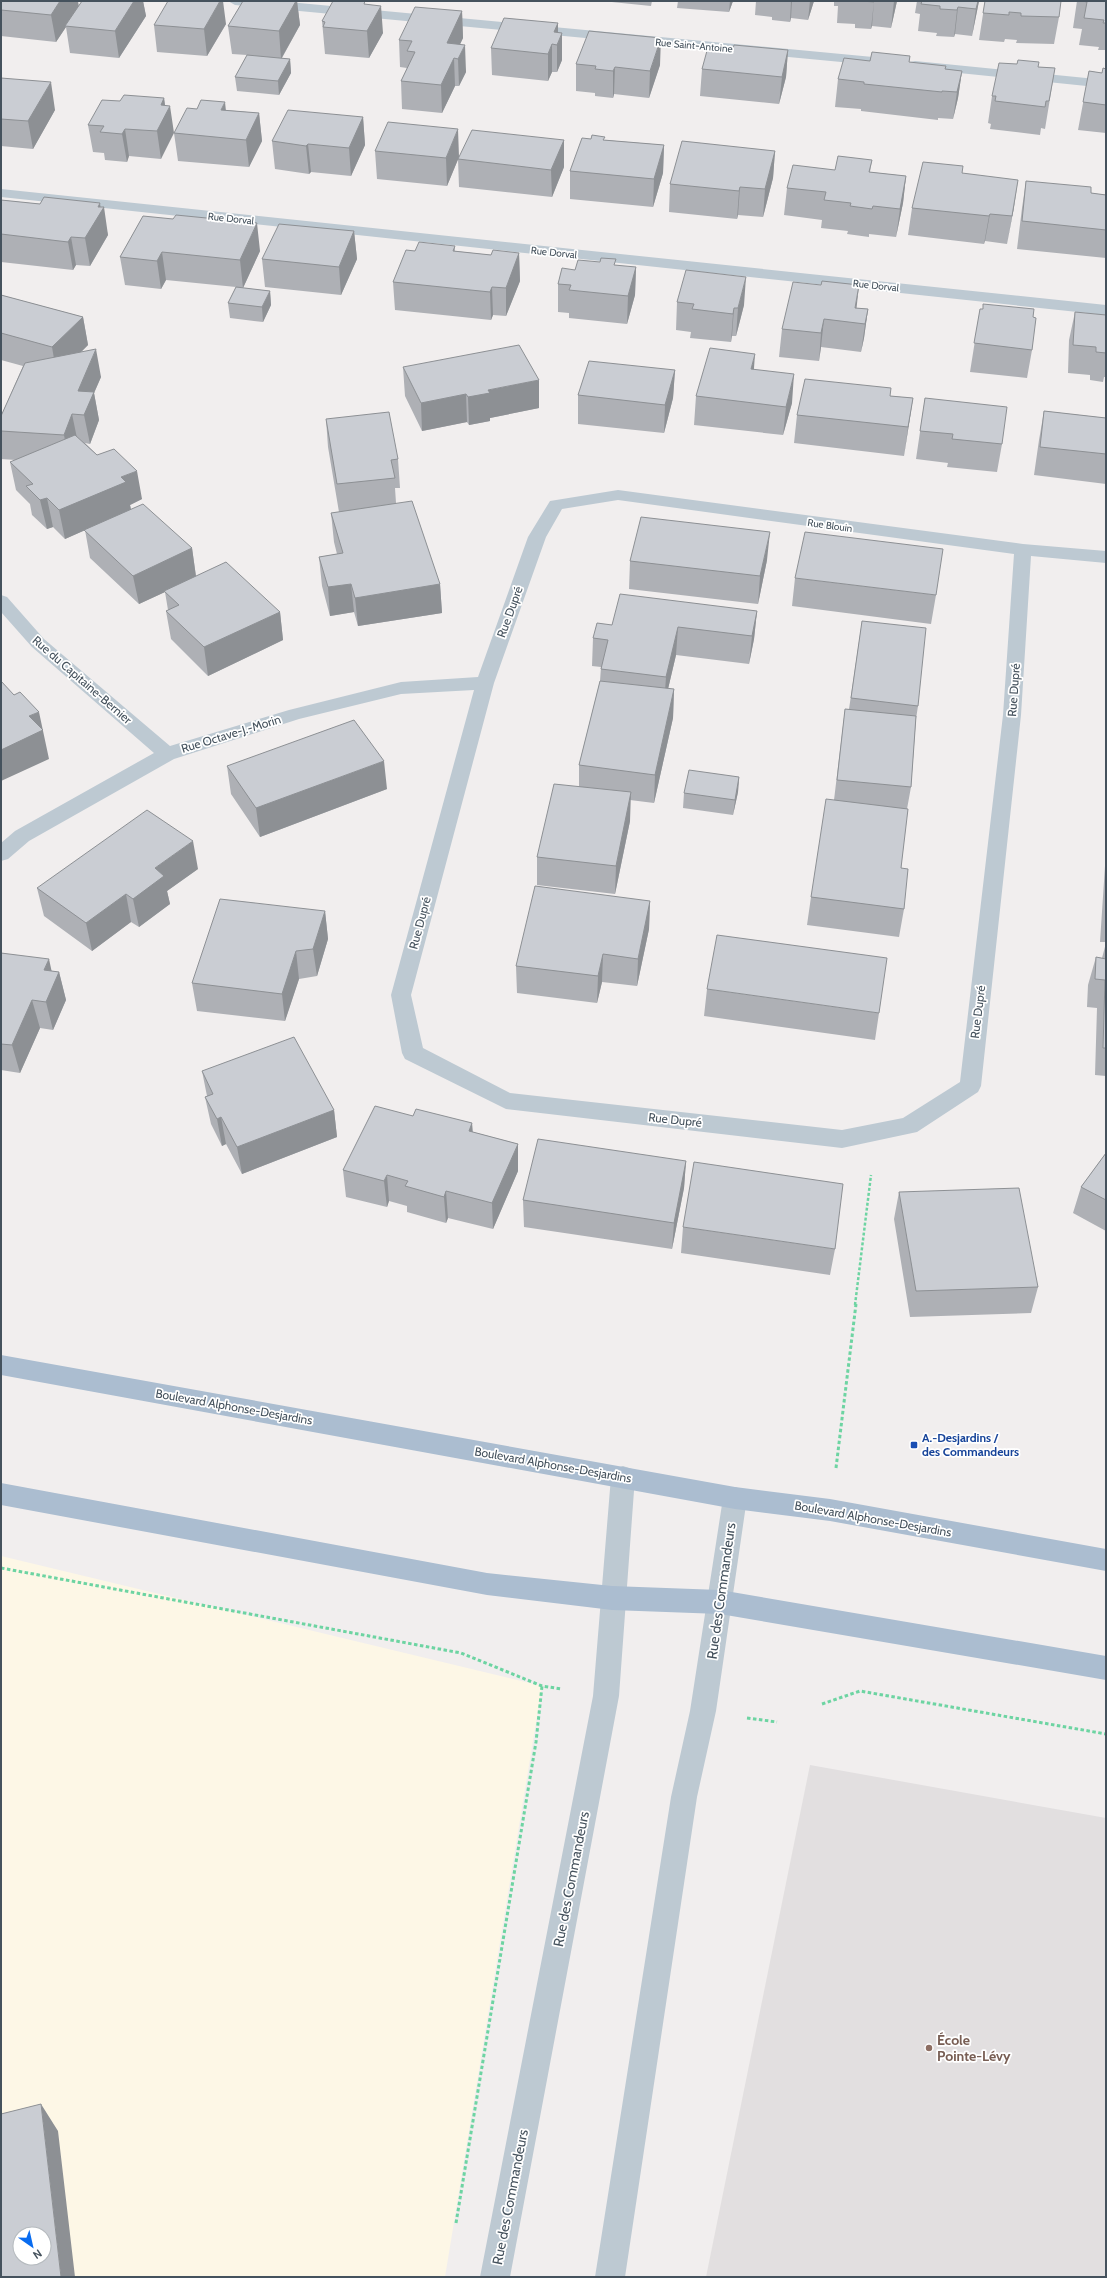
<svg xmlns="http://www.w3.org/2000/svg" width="1107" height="2278" viewBox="0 0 1107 2278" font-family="Cabin,sans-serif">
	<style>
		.commercial { fill: #fdf7e6; fill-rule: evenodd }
		.education { fill: #e2dfe0 }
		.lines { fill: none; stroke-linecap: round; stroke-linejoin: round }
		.path-far1 { stroke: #6dd4a2; stroke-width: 2.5; stroke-dasharray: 3 2; stroke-linecap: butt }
		.path { stroke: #6dd4a2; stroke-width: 3; stroke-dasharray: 3.5 2.5; stroke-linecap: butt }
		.minor { fill: #bdc9d2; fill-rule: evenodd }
		.major { fill: #abbdd0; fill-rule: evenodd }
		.wall { fill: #aeb0b5 }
		.shaded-wall { fill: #8d9094 }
		.building { fill: #cacdd3; stroke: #8d9094; fill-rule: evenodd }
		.transit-dot { fill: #1a4fb4; stroke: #fff; stroke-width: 1.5 }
		.education-dot { fill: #8d6e63; stroke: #fff; stroke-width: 1.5 }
		.labels { text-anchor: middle; stroke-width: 3.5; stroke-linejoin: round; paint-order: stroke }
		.far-street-label { font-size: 10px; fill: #45525d; stroke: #fff }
		.street-label { font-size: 12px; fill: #45525d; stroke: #fff }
		.transit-label { font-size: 12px; font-weight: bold; fill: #164399; stroke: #fff; text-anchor: start }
		.near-street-label { font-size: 14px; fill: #45525d; stroke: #fff }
		.near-education-label { font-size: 14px; font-weight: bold; fill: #785e54; stroke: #fff; text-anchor: start }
	</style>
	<rect width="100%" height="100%" fill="#f1eeee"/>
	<!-- commercial -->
	<path class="commercial" d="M1,1556L542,1686L445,2277H1ZM20,2234H44V2258H20Z"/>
	<!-- education -->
	<path class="education" d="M810,1765L1106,1818V2277H706Z"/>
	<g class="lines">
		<!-- path-far1 -->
		<path class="path-far1" d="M855,1305L871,1175"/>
		<!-- path -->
		<path class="path" d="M836,1468L856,1304
			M1,1568L461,1653L542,1686L562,1689
			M822,1704L860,1691L1106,1734
			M747,1718L777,1722
			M456,2223L536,1742L542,1686"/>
		<!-- minor -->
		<path class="minor" d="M228,1H278L873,57L880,61L873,65L235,5Z
			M915,61L1106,80V88L910,68L908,65L910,62Z
			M1,189L1106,305V315L1,197Z
			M618,490L1023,544L1106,551V563L1031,556L1021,715L981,1086L978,1092L917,1132L842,1148L506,1109L405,1059L402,1053L391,995L474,690L401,694L299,719L174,759L29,841L8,859L1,861V843L15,831L154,753L32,647L1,612V595L7,597L44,639L170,746L289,710L401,682L478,677L528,537L550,501ZM618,500L1014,554L1003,715L960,1082L903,1118L842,1130L510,1093L423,1048L411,995L494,683L546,537L562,509Z
			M623,1466L632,1469L635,1477L619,1696L510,2277H480L593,1696L611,1477L614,1469Z
			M735,1487L744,1490L747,1498L716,1711L697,1797L625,2277H595L671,1797L690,1711L723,1498L726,1490Z"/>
		<!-- major -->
		<path class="major" d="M1,1355L735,1487L830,1499L1106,1549V1571L830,1521L735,1509L1,1375Z
			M1,1483L487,1573L612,1586L720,1590L1106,1656V1680L720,1614L612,1610L487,1595L1,1505Z"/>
	</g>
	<!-- wall -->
	<path class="wall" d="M1,1L79,6L82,1H143L146,16L119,58L70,53L66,27L56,42L1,36Z
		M243,1H297L300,25L282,58L290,59L291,73L279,95L237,91L235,77L247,55L232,54L228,26Z
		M602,1H652L651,6Z
		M678,1H733L729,12L677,8Z
		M756,1H814L808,20L791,18L790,22L772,20V17L755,15Z
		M834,1H897L891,28L872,26L871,29L855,28V24L837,23L838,6H834Z
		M917,1H979L972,36L955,34L954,37L936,36L937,33L918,31L920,14L915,13Z
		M985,1L1059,17L1054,44L1016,43L1017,40L1005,39L1004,42L979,40Z
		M1077,1H1106V50H1098L1099,47L1079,45L1082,29L1073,28Z
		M365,4L383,33L369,58L325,54L322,21Z
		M462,11L463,38L460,44L466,72L459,86H455L442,113L402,109L401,81L407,68L400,67L399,40Z
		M558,23V33H562V60L557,72H552L548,81L492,75L491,48Z
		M226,24L207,56L157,52L154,25Z
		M733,49L788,50L786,77L779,104L700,96L702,69Z
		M910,56L909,62L945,69L962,71L958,98L953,119L938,118V120L861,111V109L835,107L838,79L870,61Z
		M576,64L660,65L649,98L614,94L613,98L595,96V93L576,91Z
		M1038,67L1055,68L1045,129L1041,128L1040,135L990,129L991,124L988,123L992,96Z
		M1106,69V133L1078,130L1089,71L1102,73Z
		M1,78L55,110L33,149L1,146Z
		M164,98L165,105L161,159L129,156L127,162L105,160L104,153L93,152L88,125L120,101Z
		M226,110L259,113L262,141L249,167L178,161L174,133Z
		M363,117L365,145L351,176L311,172L309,174L275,169L272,141Z
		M564,140V167L552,197L459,187L458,159Z
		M605,140L664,145L663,173L653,207L570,199V171Z
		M375,151L459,157L447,186L377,179Z
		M775,151L773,178L763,217L738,215L737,219L669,212L670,184Z
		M872,160L870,172L906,176L903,203L896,237L869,234V237L847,234L848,231L821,228L822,220L784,215L787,188L835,170Z
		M962,173L1014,207L1007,244L985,241L984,244L908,235L912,208Z
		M1026,181L1091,193L1106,195V258L1017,249L1022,208Z
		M1,200L40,204L100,207L108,235L90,266L76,265L73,270L1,262Z
		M143,216L260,251L243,288L270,291L271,305L263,322L230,318L228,303L236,287L166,280L161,289L125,285L120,257Z
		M354,231L357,259L341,295L265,287L262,259Z
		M455,246V251L491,255L519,253L520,281L506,316L493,315L491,320L395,310L393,282L415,251Z
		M636,267L635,295L627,324L569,318V313L558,312V284L575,270Z
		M1,295L83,317L88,345L81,352L101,377L94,393L99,420L90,444L85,443L142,499L130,505L131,509L192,548L196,576L280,612L283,640L208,676L171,639L166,611L168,610L165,592L139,604L90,558L85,530L65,539L53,527L47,529L32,515L30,504L16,490L10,462L16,460L1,459V416L23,366L1,360Z
		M677,302L744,305L736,336H732L731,342L690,338L691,332L676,330Z
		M857,308L868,309L864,338L861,352L821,347L819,361L779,357L782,329Z
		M980,309L1033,317L1032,350L1027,378L970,372Z
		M1075,312L1106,315V377H1104L1103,382L1090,380V375L1068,373L1069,340Z
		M403,367L539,408L490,418V421L469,425L467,422L422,431L405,396Z
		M675,370L673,398L664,433L578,424V395Z
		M754,370L792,403L783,435L694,425L696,396Z
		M890,396L913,398L904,456L794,443L797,415Z
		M925,398L1002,444L997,472L947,467L948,463L916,459Z
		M1044,411L1106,418V484L1034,475L1039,440Z
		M326,419L398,459L400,488H395L396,503L440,584L442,613L358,626L354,612L330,616L322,586L319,557L337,554L334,542L331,513L339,512L328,447Z
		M767,560L758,604L629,589L630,561Z
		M795,578L936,595L931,624L792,606Z
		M757,611L754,639L749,664L676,655L668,689H674L673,718L654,803L630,800V821L615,894L537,885V857L579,787V765L600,681L601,667L592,666L593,638L612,625Z
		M862,621L918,706L916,719L911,787L907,809L901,868L904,909L899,937L807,925L811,897L834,800L845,709H849Z
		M227,766L387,789L260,837L231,794Z
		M739,777L738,792L733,815L683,808L684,793Z
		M1106,836V854H1105Z
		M1106,862V942H1100L1105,866Z
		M198,869L167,891L170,904L139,927L131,922L92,951L44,916L37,888Z
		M650,901L649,929L637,986L602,982L597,1003L517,993L516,966Z
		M325,911L328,939L317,976L299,979L285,1021L197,1011L192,983Z
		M1106,943V1076L1095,1075L1097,1008L1087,1007L1088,985L1096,957L1102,958Z
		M1,953L52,971L59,972L66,1000L53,1030L40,1028L20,1073L1,1070Z
		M707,989L879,1013L875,1040L704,1016Z
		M202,1071L334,1110L337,1137L242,1174L226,1144L222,1146L211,1124L205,1097L207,1096Z
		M413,1116L472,1123L473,1132L518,1144V1171L493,1229L448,1218L446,1223L407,1212V1206L389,1201L387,1207L346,1197L343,1170Z
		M1106,1153V1231L1073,1213L1081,1187Z
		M686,1161L684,1188L672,1249L524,1227L523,1200Z
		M899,1192L1038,1287L1031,1313L910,1317L894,1219Z
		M683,1227L835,1249L830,1275L681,1253Z"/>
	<!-- shaded-wall -->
	<path class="shaded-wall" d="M60,1H78L79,7L65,26L66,27L56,42L51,15Z
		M134,1H143L146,16L119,58L115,31Z
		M220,1H223L226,24L207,56L204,29Z
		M296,1H297L300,25L281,59L279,31Z
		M730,1H733L729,12Z
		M791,1H792L791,18L790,22Z
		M810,1H814L808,20Z
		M874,1L872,26L871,29Z
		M894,1H897L891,28Z
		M978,1H979L972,36L976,9Z
		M381,6L383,33L369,58L367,31Z
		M958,7L955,34L954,37L957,10Z
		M462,11L463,38L448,70L447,43Z
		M558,23V43L562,33V60L557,72V45L554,32Z
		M661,38L660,65L649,98L650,71Z
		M552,44V72L548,81V54Z
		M465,45L466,72L459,86L458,59Z
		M788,50L786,77L779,104L782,77Z
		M454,58L455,86L442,113L441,85Z
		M290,59L291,73L279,95L278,81Z
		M615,67L614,94L613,98V71Z
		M962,71L958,98L953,119L957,92Z
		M51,82L55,110L33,149L28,121Z
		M164,98L166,113L170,106L174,133L161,159L157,131L161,105Z
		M225,102L228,130L221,110Z
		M259,113L262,141L249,167L246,140Z
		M363,117L365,145L351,176L349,148Z
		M125,129L129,156L127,162L122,134Z
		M458,129L459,157L447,186L446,158Z
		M564,140V167L552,197L551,170Z
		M308,144L311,172L309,174L306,146Z
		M664,145L663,173L653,207L654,179Z
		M775,151L773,178L763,217L765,189Z
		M906,176L903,203L896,237L900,209Z
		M1018,180L1014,207L1007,244L1012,216Z
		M740,187L738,215L737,219L739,191Z
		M100,203L101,211L104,207L108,235L90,266L85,238Z
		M990,214L985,241L984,244L989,216Z
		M257,223L260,251L243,288L240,260Z
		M354,231L357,259L341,295L339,267Z
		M71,237L76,265L73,270L68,242Z
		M162,252L166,280L161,289L157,261Z
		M519,253L520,281L506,316V288Z
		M636,267L635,295L627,324L628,296Z
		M746,277L744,305L736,336L738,308Z
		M859,285L856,313L855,308Z
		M492,287L493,315L491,320L490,292Z
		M270,291L271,305L263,322L262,307Z
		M734,308L732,336L731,342L733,314Z
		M868,309L864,338L861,352L865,324Z
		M83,317L88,345L57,376L52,347Z
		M824,319L821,347L819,361L821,333Z
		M96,349L101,377L94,393L99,420L90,444L84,415L78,391Z
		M755,354L753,382L751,369Z
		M675,370L673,398L664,433L665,405Z
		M794,374L792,403L783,435L786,407Z
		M539,380V408L490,418V421L469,425L468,397L488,390Z
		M466,394L467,422L422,431L421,403Z
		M913,398L904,456L908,427Z
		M72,414L78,443L69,463L64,435Z
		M137,471L142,499L130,505L131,510L65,539L59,510L121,477Z
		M47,498L53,527L47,529L40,500Z
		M770,532L767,560L758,604L760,576Z
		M192,548L196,577L164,591L165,592L139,604L133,576Z
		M351,584L354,612L330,616L328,587Z
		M440,584L442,613L358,626L355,598Z
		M757,611L754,639L749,664L752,636Z
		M280,612L283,640L208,676L204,647Z
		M678,627L676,655L664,706L666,677Z
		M674,689L673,718L654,803L655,775Z
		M39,712L49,759L1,781V750L29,716Z
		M384,761L387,789L260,837L256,808Z
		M739,777L738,792L733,815L735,800Z
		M631,792L630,821L615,894L616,866Z
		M193,841L198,869L167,891L170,904L139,927L133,899L155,868Z
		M126,894L131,922L92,951L86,923Z
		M650,901L649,929L637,986L638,959Z
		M325,911L328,939L317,976L313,949Z
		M296,951L299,979L285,1021L282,994Z
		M603,954L602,982L597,1003L598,976Z
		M49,959L54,982L59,972L66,1000L53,1030L46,1002L44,970Z
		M32,1000L40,1028L20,1073L12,1045Z
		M334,1110L337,1137L242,1174L237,1147Z
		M221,1117L226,1144L222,1146L217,1119Z
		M472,1123L473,1150L469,1131Z
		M518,1144V1171L493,1229L492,1203Z
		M686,1161L684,1188L672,1249L674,1223Z
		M387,1175L389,1201L387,1207L384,1181Z
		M446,1191L448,1218L446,1223L444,1197Z
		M41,2104L58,2131L75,2277H61Z"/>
	<!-- building -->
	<path class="building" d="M1,1H60L51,15L1,10Z
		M82,1H134L115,31L65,26Z
		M168,1H220L204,29L154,25Z
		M243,1H296L279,31L228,26Z
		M333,1H365L364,4L381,6L367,31L323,27L325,22L322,21Z
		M862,1H874V2Z
		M922,1H978L976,9L958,7L957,10L940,9V6L921,4Z
		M985,1H1061L1059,17L1021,16V13L1009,12V15L983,13Z
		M1082,1H1106V23H1103L1104,20L1084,18L1087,2Z
		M415,7L462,11L447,43L465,45L458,59L454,58L441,85L401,81L415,52L407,51L412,41L399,40Z
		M504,18L558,23L554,32L562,33L557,45L552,44L548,54L491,48Z
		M589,31L661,38L650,71L615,67L613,71L595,69L596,66L576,64Z
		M734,45L788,50L782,77L702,69L708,47L733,49Z
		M872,52L910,56L909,62L946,66L945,69L962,71L957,92L942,91V92L864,84V82L838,79L844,58L870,61Z
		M247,55L290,59L278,81L235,77Z
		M1018,60L1039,62L1038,67L1055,68L1049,101H1046L1045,107L995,101L996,96H992L999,63L1017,64Z
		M1103,68L1106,69V105L1083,102L1089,71L1102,73Z
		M1,78L51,82L28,121L1,119Z
		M124,95L164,98L161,105L170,106L157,131L125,129L122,134L100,132L104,126L88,125L102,100L120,101Z
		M201,100L225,102L221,110L259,113L246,140L174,133L187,108L197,109Z
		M288,110L363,117L349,148L308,144L306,146L272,141Z
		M388,122L458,129L446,158L375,151Z
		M472,130L564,140L551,170L458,159Z
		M592,135L605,137L603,140L664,145L654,179L570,171L582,138L591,139Z
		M682,141L775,151L765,189L740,187L739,191L670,184Z
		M838,156L872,160L869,172L906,176L900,209L873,206L872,209L850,206L851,203L824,200L826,192L787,188L793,165L835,170Z
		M923,162L963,166L962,173L1018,180L1012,216L990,214L989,216L912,208Z
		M1026,181L1091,187V193L1106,195V230L1022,221Z
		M44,197L100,203L98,207H104L85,238L71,237L68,242L1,234V200L40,204Z
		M176,215L257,223L240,260L162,252L157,261L120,257L143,216L173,219Z
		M279,224L354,231L339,267L262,259Z
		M419,242L455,246L453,251L491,255L493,250L519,253L506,288L492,287L490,292L393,282L406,250L415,251Z
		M601,258L616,259L614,265L636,267L628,296L569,290L571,285L558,284L562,268L575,270L578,260L600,262Z
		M686,270L746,277L738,308H734L733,314L692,309L694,304L677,302Z
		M822,281L859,285L855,308L868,309L865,324L824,319L821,333L782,329L793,282L821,285Z
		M236,287L270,291L262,307L228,303Z
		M1,295L83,317L52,347L1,333Z
		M983,304L1034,309L1033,317L1036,318L1032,350L974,343L980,309H983Z
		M1075,312L1106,315V353L1096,352V347L1073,345Z
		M519,345L539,380L488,390L490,393L468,397L466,394L421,403L403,367Z
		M710,348L755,354L751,369L794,374L786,407L696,396Z
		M96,349L78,391L94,392L84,415L72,414L64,435L1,431V416L25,363Z
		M589,361L675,370L665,405L578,395Z
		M805,379L891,388L890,396L913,398L908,427L797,415Z
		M925,398L1007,407L1002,444L952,439L953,434L920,431Z
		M1044,411L1106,418V454L1040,447Z
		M389,412L398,459L391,460L395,478L337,484L326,419Z
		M75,435L97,455L114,449L137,471L121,477L126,482L59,510L47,498L40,500L26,486L33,484L10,462Z
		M412,501L440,584L355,598L351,584L328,587L319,557L343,553L331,513Z
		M143,504L192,548L133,576L84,530Z
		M641,517L770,532L760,576L630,561Z
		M805,532L943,549L936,595L795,578Z
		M226,562L280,612L204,647L166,611L179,605L164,591Z
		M620,594L757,611L752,636L678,627L666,677L601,669L608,640L593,638L597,623L612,625Z
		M862,621L926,628L918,706L851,698Z
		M1,681L14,695L20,692L39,712L29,716L43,730L1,750Z
		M600,681L674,689L655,775L579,765Z
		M845,709L916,716L911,787L837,780Z
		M354,720L384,761L256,808L227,766Z
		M689,770L739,777L735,800L684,793Z
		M554,784L631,792L616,866L537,857Z
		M826,799L908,809L901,868L908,869L904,909L811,897Z
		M147,810L193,841L155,868L164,876L133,899L126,894L86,923L37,888Z
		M535,886L650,901L638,959L603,954L598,976L516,966Z
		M220,899L325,911L313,949L296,951L282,994L192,983Z
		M717,935L887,958L879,1013L707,989Z
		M1106,951V1048H1103L1105,980L1095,979L1096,957L1106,959Z
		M1,953L49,959L44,970L59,972L46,1002L32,1000L12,1045L1,1044Z
		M294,1037L334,1110L237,1147L221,1117L217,1119L205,1097L213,1094L202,1071Z
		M375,1106L413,1116L416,1109L472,1123L469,1131L518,1144L492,1203L446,1191L444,1197L405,1186L408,1181L387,1175L384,1181L343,1170Z
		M538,1139L686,1161L674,1223L523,1200Z
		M1106,1153V1200L1081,1187Z
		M694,1162L843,1184L835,1249L683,1227Z
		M1019,1188L1038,1287L916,1291L899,1192Z
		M41,2104L61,2277H1V2114ZM20,2234H44V2258H20Z"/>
	<!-- markers -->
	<rect class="transit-dot" x="910" y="1441" width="8" height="8" rx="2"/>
	<circle class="education-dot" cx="929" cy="2048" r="4"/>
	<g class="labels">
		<!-- far-street labels -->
		<g class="far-street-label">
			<text transform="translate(694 45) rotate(5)" y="4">Rue Saint-Antoine</text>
			<text transform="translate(231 218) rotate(6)" y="4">Rue Dorval</text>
			<text transform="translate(554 252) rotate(6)" y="4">Rue Dorval</text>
			<text transform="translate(876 285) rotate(6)" y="4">Rue Dorval</text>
			<text transform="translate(830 525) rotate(8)" y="4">Rue Blouin</text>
		</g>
		<!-- street labels -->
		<g class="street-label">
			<text transform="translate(510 612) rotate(-70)" y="4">Rue Dupré</text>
			<text transform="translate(82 680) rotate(41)" y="4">Rue du Capitaine-Bernier</text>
			<text transform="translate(1014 690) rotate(-86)" y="4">Rue Dupré</text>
			<text transform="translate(231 734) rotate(-17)" y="4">Rue Octave-J.-Morin</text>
			<text transform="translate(420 923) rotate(-75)" y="4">Rue Dupré</text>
			<text transform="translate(978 1012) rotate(-83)" y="4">Rue Dupré</text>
			<text transform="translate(675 1120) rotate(6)" y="4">Rue Dupré</text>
			<text transform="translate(234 1407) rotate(10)" y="4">Boulevard Alphonse-Desjardins</text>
			<text transform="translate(553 1465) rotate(10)" y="4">Boulevard Alphonse-Desjardins</text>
			<text transform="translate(873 1519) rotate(10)" y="4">Boulevard Alphonse-Desjardins</text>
		</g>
		<!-- transit labels -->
		<g class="transit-label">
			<text x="922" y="1442">A.-Desjardins /<tspan x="922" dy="14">des Commandeurs</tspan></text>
		</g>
		<!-- near-street labels -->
		<g class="near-street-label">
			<text transform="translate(721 1591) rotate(-82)" y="5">Rue des Commandeurs</text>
			<text transform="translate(571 1879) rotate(-79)" y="5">Rue des Commandeurs</text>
			<text transform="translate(510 2197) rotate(-79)" y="5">Rue des Commandeurs</text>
		</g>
		<!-- near-education labels -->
		<g class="near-education-label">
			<text x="937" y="2045">École<tspan x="937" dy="16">Pointe-Lévy</tspan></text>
		</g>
	</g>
	<!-- border -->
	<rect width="1107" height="2278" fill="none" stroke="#45525d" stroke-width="4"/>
	<!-- north arrow -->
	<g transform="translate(32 2246) rotate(146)"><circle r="19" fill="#ffffff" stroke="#b5babe"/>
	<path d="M0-3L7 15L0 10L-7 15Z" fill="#096cf0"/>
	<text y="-6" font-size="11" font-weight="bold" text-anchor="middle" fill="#45525d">N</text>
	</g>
</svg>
